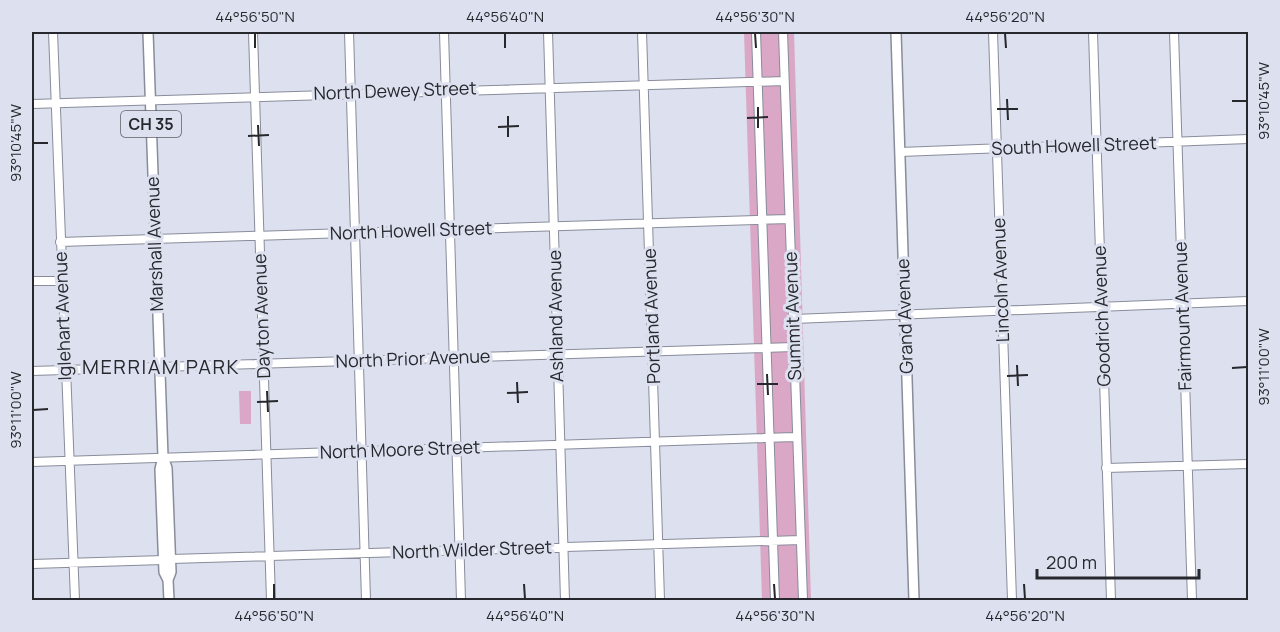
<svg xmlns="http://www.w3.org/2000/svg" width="1280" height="632" viewBox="0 0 1280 632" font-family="Manrope,sans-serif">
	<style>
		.green { fill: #dba7c6 }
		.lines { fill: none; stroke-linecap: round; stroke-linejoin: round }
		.minor-casing { stroke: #898c9a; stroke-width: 10 }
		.major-casing { stroke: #898c9a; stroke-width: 12 }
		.minor { stroke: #fff; stroke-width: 8 }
		.major { stroke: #fff; stroke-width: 9 }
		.ticks { fill: none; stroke: #26282d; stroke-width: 2 }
		.labels { text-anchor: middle; stroke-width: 6; stroke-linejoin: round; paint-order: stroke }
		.shield { fill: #dce0ef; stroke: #5d5f67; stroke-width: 1.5 }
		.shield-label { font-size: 16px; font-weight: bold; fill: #26282d }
		.street-label { font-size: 18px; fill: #26282d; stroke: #dce0ef }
		.neighbourhood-label { font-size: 20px; letter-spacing: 1.5px; fill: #26282d; stroke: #dce0ef }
		.neatline { fill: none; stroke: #26282d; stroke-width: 2 }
		.ticks-label { font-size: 15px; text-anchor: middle; fill: #26282d }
	</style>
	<rect width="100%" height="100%" fill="#dce0ef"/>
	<!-- green -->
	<path class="green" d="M744,32H794L811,600H762Z
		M239,391H251V424H240Z"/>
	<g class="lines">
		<!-- minor casing -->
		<g class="minor-casing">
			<path id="minor" d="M53,32L75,600
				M253,32L271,600
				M349,32L366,600
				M444,32L461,600
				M548,32L565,600
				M642,32L660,600
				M756,32L775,600
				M783,32L803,600
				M993,32L1012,600
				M1093,32L1111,600
				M1174,32L1192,600
				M32,104L784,81
				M900,152L1248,139
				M60,242L789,219
				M32,281H61
				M794,319L1248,301
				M32,371L794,347
				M32,462L796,437
				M1106,468L1248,464
				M171,559L800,540
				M32,564L164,560"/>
		</g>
		<!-- major casing -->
		<g class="major-casing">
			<path id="major" d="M148,32L163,457L160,469L164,572L168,580
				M896,32L914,600
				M163,457L167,468L171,572L168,580L169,600"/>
		</g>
		<!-- minor -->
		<use href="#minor" class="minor"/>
		<!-- major -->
		<use href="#major" class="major"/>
	</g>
	<!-- ticks -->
	<path class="ticks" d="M255,33V48M505,33V48M755,33L756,48M1005,33L1006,48M1007,99L1008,120M1232,101H1247M758,107V128M997,109H1018M508,116V137M747,118L768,117M258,125L259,146M498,127L519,126M248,136L269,135M33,143H48M1017,365L1018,386M1232,368L1247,367M767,374L768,395M1007,376L1028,375M517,382L518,403M757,384H778M267,391L268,412M507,393L528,392M257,402L278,401M33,410L48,409M274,584V599M524,584L525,599M774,584L775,599M1024,584L1025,599"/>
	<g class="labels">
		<!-- shield labels -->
		<rect class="shield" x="121" y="111" width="60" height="26" rx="4.5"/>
		<g class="shield-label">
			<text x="151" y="130">CH 35</text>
		</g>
		<!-- street labels -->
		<g class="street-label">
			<text transform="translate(395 91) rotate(-2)" y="6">North Dewey Street</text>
			<text transform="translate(1074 146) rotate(-2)" y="6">South Howell Street</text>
			<text transform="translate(411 231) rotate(-2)" y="6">North Howell Street</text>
			<text transform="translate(155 244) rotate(-92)" y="6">Marshall Avenue</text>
			<text transform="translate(1001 280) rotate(-92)" y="6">Lincoln Avenue</text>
			<text transform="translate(63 316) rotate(-92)" y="6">Iglehart Avenue</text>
			<text transform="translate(262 316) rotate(-92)" y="6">Dayton Avenue</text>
			<text transform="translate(556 316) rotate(-91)" y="6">Ashland Avenue</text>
			<text transform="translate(652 316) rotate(-92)" y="6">Portland Avenue</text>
			<text transform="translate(793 316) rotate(-92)" y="6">Summit Avenue</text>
			<text transform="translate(905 316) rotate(-92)" y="6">Grand Avenue</text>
			<text transform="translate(1102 316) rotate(-92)" y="6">Goodrich Avenue</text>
			<text transform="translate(1183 316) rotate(-92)" y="6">Fairmount Avenue</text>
			<text transform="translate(413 359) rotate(-2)" y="6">North Prior Avenue</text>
			<text transform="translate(400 450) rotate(-2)" y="6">North Moore Street</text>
			<text transform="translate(472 550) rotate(-2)" y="6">North Wilder Street</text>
		</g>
		<!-- neighbourhood labels -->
		<g class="neighbourhood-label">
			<text x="161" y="374">MERRIAM PARK</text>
		</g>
	</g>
	<!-- border -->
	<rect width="1280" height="632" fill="none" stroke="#dce0ef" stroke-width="66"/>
	<!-- scale -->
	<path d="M1037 569v9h162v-9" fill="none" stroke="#26282d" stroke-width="3"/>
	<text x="1046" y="569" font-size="18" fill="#26282d" stroke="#dce0ef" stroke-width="4.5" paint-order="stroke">200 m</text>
	<rect x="33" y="33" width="1214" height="566" class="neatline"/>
	<g class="ticks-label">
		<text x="255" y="22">44°56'50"N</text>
		<text x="505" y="22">44°56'40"N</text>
		<text x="755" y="22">44°56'30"N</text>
		<text x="1005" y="22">44°56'20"N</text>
		<text transform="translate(1264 101) rotate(-90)" y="5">93°10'45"W</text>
		<text transform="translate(16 143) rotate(-90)" y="5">93°10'45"W</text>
		<text transform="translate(1264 367) rotate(-90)" y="5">93°11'00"W</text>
		<text transform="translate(16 410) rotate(-90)" y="5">93°11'00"W</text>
		<text x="274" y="621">44°56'50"N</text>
		<text x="525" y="621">44°56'40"N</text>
		<text x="775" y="621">44°56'30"N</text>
		<text x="1025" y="621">44°56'20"N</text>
	</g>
</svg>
